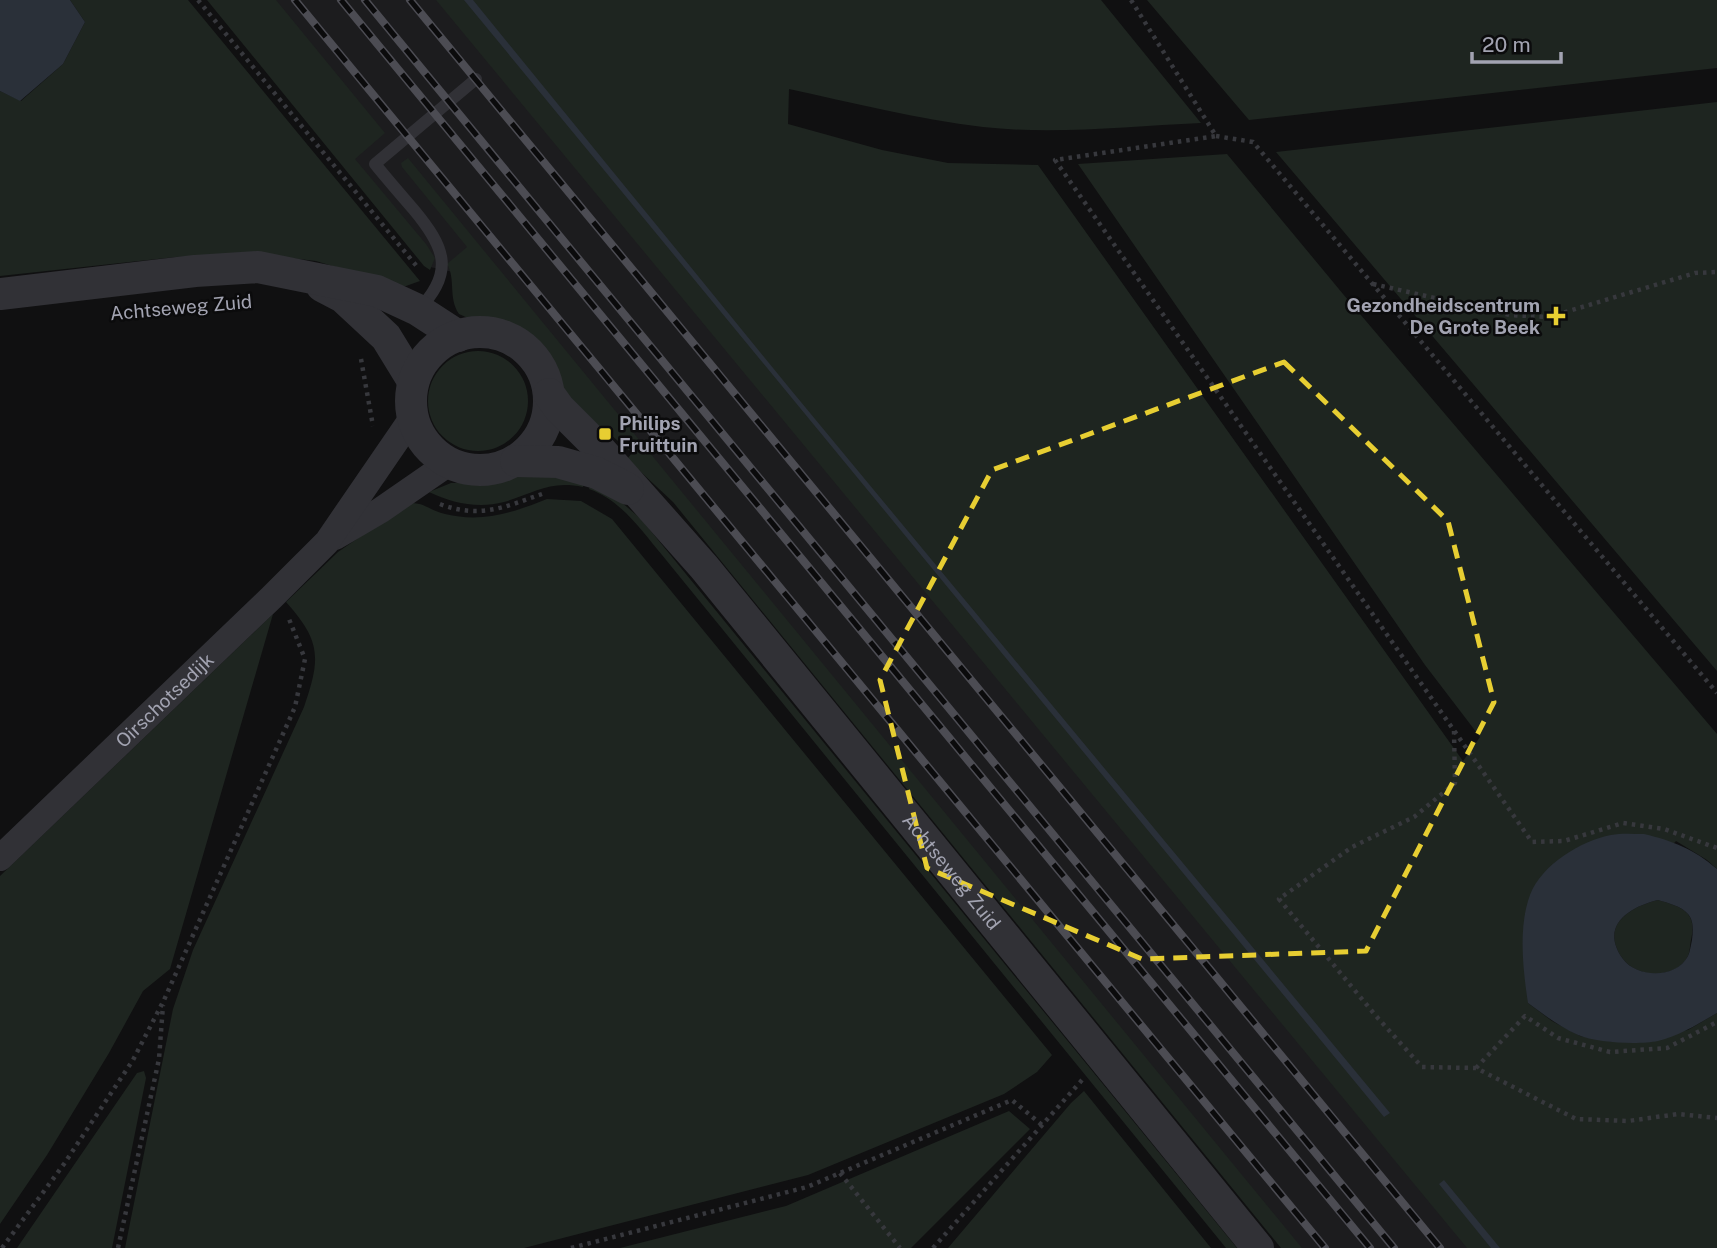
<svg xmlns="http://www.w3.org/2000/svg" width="1717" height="1248" viewBox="0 0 1717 1248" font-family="'Public Sans',sans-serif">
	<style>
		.built { fill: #1c1c1e }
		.green { fill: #1e2520 }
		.water { fill: #2a3039; fill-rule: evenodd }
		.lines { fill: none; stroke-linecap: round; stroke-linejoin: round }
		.path { stroke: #37383d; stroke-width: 4.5; stroke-dasharray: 3.5 5; stroke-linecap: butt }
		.service { stroke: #313136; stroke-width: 12 }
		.minor { stroke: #313136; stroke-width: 26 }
		.tertiary { stroke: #313136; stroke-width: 32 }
		.rail-casing { stroke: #4c4c53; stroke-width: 8 }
		.rail { stroke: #0b0b0c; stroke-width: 5; stroke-dasharray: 16; stroke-linecap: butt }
		.marked { fill: none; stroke: #e7ce32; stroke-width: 5; stroke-dasharray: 14 9; stroke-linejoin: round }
		.poi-dot { fill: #e7ce32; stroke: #0b0b0c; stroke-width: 2.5 }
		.labels { text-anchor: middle; stroke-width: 5; stroke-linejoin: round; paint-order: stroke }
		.poi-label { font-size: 19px; font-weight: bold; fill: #a2a3b1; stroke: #0b0b0c; text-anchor: end }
		.street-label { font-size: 19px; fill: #a2a3b1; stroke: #0b0b0c }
	</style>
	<rect width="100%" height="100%" fill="#101011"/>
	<!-- built -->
	<path class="built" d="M209,0H496L1520,1248H1292L505,293L453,272L430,267Z"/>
	<!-- green -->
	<path class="green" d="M70,0H188L420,281L406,286H398L316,261L257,254L176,257L0,276V91L21,101L63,64L85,22Z
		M207,0H276L385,133L355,159L426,244L435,258L430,270L424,266Z
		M436,0H1101L1201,123C1129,126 1055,135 983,127C918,119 853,103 789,89L788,124L882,150L948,163L1038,165L1463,761L1480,737L1425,665L1078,164L1227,154L1343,294L1717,734V869L1707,860L1676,841L1528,1003L1552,1021L1580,1036L1614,1042L1688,1030L1717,1013V1248H1467Z
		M1147,0H1717V68L1249,120Z
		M1717,102V671L1276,152Z
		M408,158L1302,1248H1281L673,502L627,459L632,453L604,429L599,434L559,387L550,361L528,335L507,324L486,319H470L459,314C448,298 456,279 447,264L467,247L402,167L401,163Z
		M428 401a50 50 0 1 1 100 0a50 50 0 1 1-100 0Z
		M529,472L585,482L583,487C549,480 535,493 504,502C478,509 452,503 429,492L451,483H487Z
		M591,484L613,495L641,519L1237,1248H1226L662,555C641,530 621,500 589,489Z
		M547,499L581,501L612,519L1052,1055L1037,1072L1004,1094L808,1175L524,1248H125L173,1009L193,950L304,707C321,658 321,641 286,602L338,552L409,503C425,502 430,511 445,514C482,523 512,513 547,499Z
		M273,614L170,969L143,991L109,1053L47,1155L0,1224V876Z
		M1658,900C1668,903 1681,906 1688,914C1694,922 1693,931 1691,940C1690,944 1690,952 1688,956C1676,980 1637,978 1623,959C1599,926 1629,907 1658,900Z
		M144,1071L146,1078L112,1248H17L137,1073Z
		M1084,1091L1211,1248H948L1071,1103Z
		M1009,1111L1030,1129L911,1248H620L786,1206Z"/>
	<!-- water -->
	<path class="water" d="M0,0H70L85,22L63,64L20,101L0,91Z
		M464,0H473L791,390L1390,1113L1384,1117Z
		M1644,834C1673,841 1694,849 1717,869V1013C1698,1024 1679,1036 1658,1041C1639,1045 1596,1043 1578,1035C1560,1027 1544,1015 1528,1003C1523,970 1518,927 1530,895C1542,864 1581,841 1611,835C1621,833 1633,834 1644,834ZM1658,900C1668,903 1681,906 1688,914C1694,921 1693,931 1692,940C1691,944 1690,952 1688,956C1676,979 1637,978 1623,959C1599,926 1629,907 1658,900Z
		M1444,1180L1500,1248H1491L1439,1184Z"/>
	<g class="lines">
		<!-- path -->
		<path class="path" d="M198,0L419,269
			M1131,0L1216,136L1055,160L1532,842L1564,841L1623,823L1664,829L1717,848
			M1216,136L1253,142L1717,693
			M1373,284L1510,315L1549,317L1695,273L1717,272
			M361,359L373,426
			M440,504C479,519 505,507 542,494
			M1454,731L1455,783L1414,817L1352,847L1279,899L1376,1016L1422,1067L1476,1068L1576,1119L1628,1121L1678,1114L1717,1118
			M1476,1068L1525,1016L1558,1038L1610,1052L1667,1048L1717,1022
			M840,1173L900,1248
			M2,1248L64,1164L133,1060L164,1000L295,707L305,659L289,619
			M118,1248L159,1059L163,1005
			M571,1248L807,1187L1012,1100L1042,1125
			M933,1248L1082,1080"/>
		<!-- service -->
		<path class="service" d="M418,310C456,272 444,246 414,210C401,195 388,180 375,164L476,79"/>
		<!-- minor -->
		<g class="minor">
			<path d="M335,537L381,510L449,463"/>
			<path id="s1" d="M0,858L272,597L327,542L412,418"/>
		</g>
		<!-- tertiary -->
		<g class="tertiary">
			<path d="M322,286L343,297L386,337L413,381"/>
			<path d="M0,294L195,271L258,267L377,291L418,310L458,336"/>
			<circle cx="480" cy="401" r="69"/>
			<path id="s2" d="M549,394L559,408L594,443L704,567L1258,1248"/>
			<path d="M516,461L558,462L597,473L628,489"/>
		</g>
		<!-- rail casing -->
		<g class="rail-casing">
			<path id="rail" d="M295,0L1325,1248
				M341,0L1370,1248
				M365,0L1394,1248
				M410,0L1440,1248"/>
		</g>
		<!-- rail -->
		<use href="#rail" class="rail"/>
	</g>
	<!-- marked area -->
	<path class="marked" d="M1284,362L1448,521L1494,702L1366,951L1142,959L927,868L880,680L992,470Z"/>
	<!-- markers -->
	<g class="poi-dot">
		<path d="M1552.5 305.5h7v7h7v7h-7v7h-7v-7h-7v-7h7z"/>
		<rect x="598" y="427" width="14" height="14" rx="3.5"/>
	</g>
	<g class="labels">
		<!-- poi labels -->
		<g class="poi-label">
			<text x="1540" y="312">Gezondheidscentrum<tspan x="1540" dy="22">De Grote Beek</tspan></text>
			<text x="619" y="430" text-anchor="start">Philips<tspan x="619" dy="22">Fruittuin</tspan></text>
		</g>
		<!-- street labels -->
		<g class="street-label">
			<text transform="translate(181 307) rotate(-5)" y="7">Achtseweg Zuid</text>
			<text dy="7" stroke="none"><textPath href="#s1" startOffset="228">Oirschotsedijk</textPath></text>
			<text dy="7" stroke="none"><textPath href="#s2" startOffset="625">Achtseweg Zuid</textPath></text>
		</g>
	</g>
	<!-- scale -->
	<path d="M1472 52v10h89v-10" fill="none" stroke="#a2a3b1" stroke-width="3.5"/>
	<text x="1482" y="52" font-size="21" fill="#a2a3b1" stroke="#0b0b0c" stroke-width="5" paint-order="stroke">20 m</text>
</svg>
